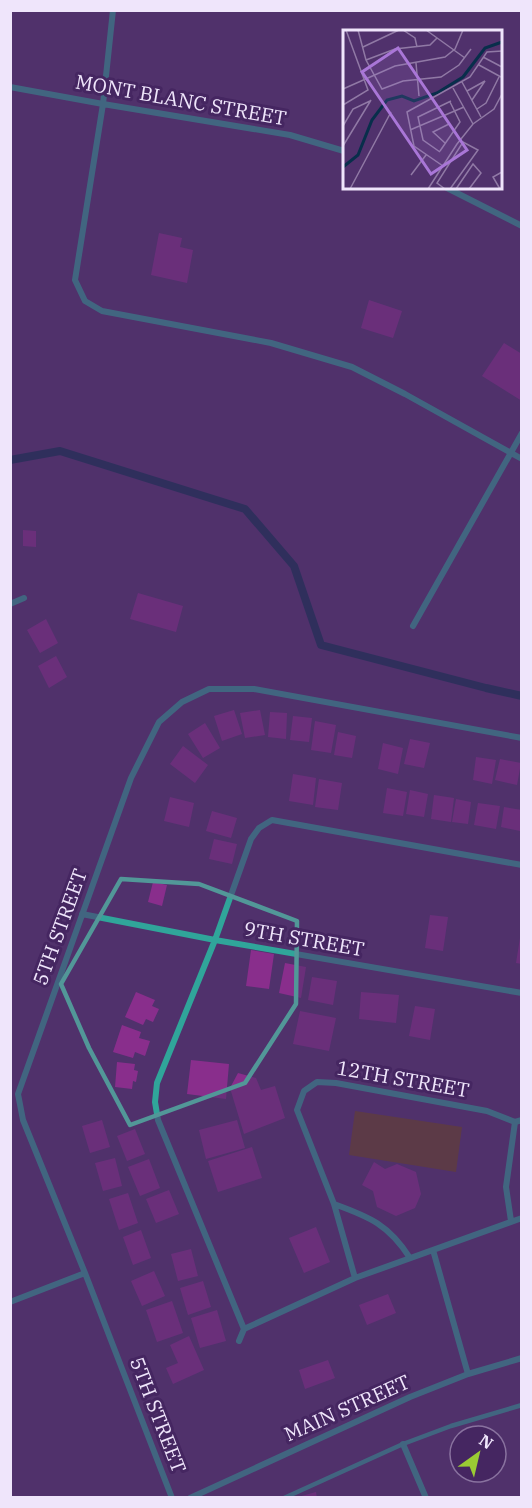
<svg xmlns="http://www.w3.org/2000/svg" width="532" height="1508" viewBox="0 0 532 1508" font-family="'IBM Plex Serif',serif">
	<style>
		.green { fill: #6b461b }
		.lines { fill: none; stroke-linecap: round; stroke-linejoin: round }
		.stream { stroke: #082e4b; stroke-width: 8 }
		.building { fill: #892e8c }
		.lane { stroke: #30a59a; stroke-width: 4.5 }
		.street { stroke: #30a59a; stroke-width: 6 }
		.marked { fill: none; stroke: #529798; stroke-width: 4.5; stroke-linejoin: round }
		.labels { text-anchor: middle; stroke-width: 6; stroke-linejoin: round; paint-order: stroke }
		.street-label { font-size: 20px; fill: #efe5fb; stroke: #452661 }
		.inset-river { fill: none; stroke: #082e4b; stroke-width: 3 }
		.inset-road { fill: none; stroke: #9079a5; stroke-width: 1.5 }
		.view { fill: #a976d7; fill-opacity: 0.15; stroke: #a976d7; stroke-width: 3 }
		.inset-edge { fill: none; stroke: #efe5fb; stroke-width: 3 }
	</style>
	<rect width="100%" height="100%" fill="#50316c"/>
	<!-- green -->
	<path class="green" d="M355,1111L462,1127L456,1172L349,1155Z"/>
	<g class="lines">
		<!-- stream -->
		<path class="stream" d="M10,460L60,451L245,509L294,566L321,645L486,688L522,696"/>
	</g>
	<!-- building -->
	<path class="building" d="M159,233L182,238L180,247L193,250L187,283L151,275Z
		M369,300L402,311L393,338L361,328Z
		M504,343L522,354V401L482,376Z
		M23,530L36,531V547L23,546Z
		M138,593L183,606L176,632L130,619Z
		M46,619L58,643L40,653L27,630Z
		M56,656L67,677L49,688L38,666Z
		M234,710L242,734L222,741L214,716Z
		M260,710L265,735L245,738L240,713Z
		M270,712L287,713L286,739L268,737Z
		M293,716L312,718L309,742L290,740Z
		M315,721L336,725L331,753L311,750Z
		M205,723L220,748L203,758L188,734Z
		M338,732L356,736L352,758L334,755Z
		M410,739L430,743L424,768L404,764Z
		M383,743L403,748L398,774L378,769Z
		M183,746L208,765L195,783L170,764Z
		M476,757L496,760L492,784L473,780Z
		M500,759L521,763L517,785L495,780Z
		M293,774L316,778L313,805L289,801Z
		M319,779L342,783L338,810L315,807Z
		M387,788L407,792L403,816L383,813Z
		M410,790L428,794L424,817L406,814Z
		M434,795L454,798L451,822L431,819Z
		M170,797L194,803L189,827L164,821Z
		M456,799L471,802L468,824L452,822Z
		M478,803L500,806L496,829L474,825Z
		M504,807L522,810L520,831L501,827Z
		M212,811L237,818L231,838L206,831Z
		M214,839L237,844L232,864L209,859Z
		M153,882L167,885L162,906L148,902Z
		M430,915L448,917L443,951L425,948Z
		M520,938H522V964L516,963Z
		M251,950L274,954L269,989L246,986Z
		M285,963L306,967L301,998L279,993Z
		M312,977L337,981L333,1005L308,1000Z
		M136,992L155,1000L152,1006L159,1009L153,1022L146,1019L143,1025L125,1017Z
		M361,992L399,995L396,1023L359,1019Z
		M415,1006L435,1009L430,1040L409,1036Z
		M300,1011L336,1018L329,1051L293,1044Z
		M122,1025L141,1032L139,1038L150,1041L145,1056L135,1052L133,1058L113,1052Z
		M191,1060L229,1064L226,1099L187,1094Z
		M117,1062L135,1064L134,1070L138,1071L136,1082L133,1081L132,1089L115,1087Z
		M238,1073L256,1078L261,1090L275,1086L285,1118L244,1134L230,1088Z
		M102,1120L110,1147L90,1153L82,1126Z
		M237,1120L245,1148L206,1159L199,1130Z
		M135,1129L145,1154L127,1161L117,1136Z
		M252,1147L262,1178L218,1192L208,1161Z
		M115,1158L122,1186L103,1191L95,1163Z
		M149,1159L160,1188L140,1196L128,1167Z
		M374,1162L385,1169L397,1164L416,1172L421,1194L415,1208L396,1216L377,1207L373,1191L362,1185Z
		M169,1190L179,1214L156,1223L146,1199Z
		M128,1193L138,1223L119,1230L109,1199Z
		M316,1227L330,1262L304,1273L289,1238Z
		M141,1230L151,1258L133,1265L123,1237Z
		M191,1249L198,1276L178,1281L171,1254Z
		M154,1271L165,1296L142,1306L131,1281Z
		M203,1281L211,1307L188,1315L180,1288Z
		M388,1294L396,1313L367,1325L359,1305Z
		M172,1301L183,1333L157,1342L146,1310Z
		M217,1310L226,1341L200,1348L191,1318Z
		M189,1336L204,1370L173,1384L166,1368L178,1363L170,1345Z
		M328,1360L335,1378L305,1389L299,1370Z
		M316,1492L317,1498H298V1497Z"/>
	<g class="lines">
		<!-- lane -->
		<path class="lane" d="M284,1498L403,1444L451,1426L522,1405"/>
		<!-- street -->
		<path class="street" d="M113,10L103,104L75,280L85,301L102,311L271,343L352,367L405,394L522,459
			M10,87L103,104L290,135L344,151
			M447,188L522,226
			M10,604L24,598
			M413,626L522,433
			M82,914L215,940L522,993
			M334,1204C370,1217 389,1225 410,1258
			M511,1221L506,1187L515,1122
			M433,1250L468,1374
			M355,1278L334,1204L297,1110L304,1091L317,1082L336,1083L487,1111L515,1122L522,1120
			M10,1302L85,1273
			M244,1329L355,1278L522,1218
			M239,1341L244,1329L158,1120L155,1102L157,1083L215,940L251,839L259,828L272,820L522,865
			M403,1444L426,1498
			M172,1498L85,1273L23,1120L18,1094L131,778L159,722L182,702L209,689H254L522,738
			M190,1498L410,1397L468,1374L522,1358"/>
	</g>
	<!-- marked area -->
	<path d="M0 0H532V1508H0ZM121,879L199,884L297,921L296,1004L245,1083L130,1125L89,1048L61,984Z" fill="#50316c" fill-opacity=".55" fill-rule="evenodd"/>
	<path class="marked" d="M121,879L199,884L297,921L296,1004L245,1083L130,1125L89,1048L61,984Z"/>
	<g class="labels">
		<!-- street labels -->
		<g class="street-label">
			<text transform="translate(181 100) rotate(10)" y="7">MONT BLANC STREET</text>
			<text transform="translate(60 927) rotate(-70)" y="7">5TH STREET</text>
			<text transform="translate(304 939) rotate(10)" y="7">9TH STREET</text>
			<text transform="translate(403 1079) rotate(10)" y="7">12TH STREET</text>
			<text transform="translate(347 1408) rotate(-24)" y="7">MAIN STREET</text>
			<text transform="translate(158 1415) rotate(69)" y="7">5TH STREET</text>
		</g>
	</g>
	<!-- overview -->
	<g transform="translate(343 30)">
		<rect width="159" height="159" fill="#50316c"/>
		<path class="inset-river" d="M0,137L15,125L29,90L44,70L59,66L71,71L94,63L120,47L142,18L159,12"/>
		<path class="inset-road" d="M15,0L23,30L39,59L60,51L98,47L116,35L128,19M60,0L72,8L74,17M83,0L122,28M20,17L56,0M140,27L159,37M23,30L52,19L87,15L94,8M73,33L76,66M136,35L158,47M119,52L138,87M110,58L130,94M0,59L52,36L102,27L112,19L120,0M124,61L142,51L129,70M0,75L25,60L3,0M134,79L143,73L156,47M0,96L10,79L27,71M67,100L121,77M102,113L90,102L106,94M0,116L28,70M97,121L117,92L107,72M97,122L80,110L75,87L108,71M100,136L71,116L64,82L127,47L144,22L159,21M68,145L83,125M7,159L48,82M85,159L114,114L130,94L151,79L159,64M102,159L94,153L120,112L135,120L107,159M113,159L130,134L138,143L126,159M157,159L150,147L159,142"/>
		<path class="view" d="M55,18L124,120L88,144L19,42Z"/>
		<rect width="159" height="159" class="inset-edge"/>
	</g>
	<!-- border -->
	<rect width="532" height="1508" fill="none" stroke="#efe5fb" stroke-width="24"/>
	<!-- north arrow -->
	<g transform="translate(478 1454) rotate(34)"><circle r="28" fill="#452661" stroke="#89729f" stroke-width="1.5"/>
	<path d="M0-4.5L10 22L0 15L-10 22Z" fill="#9acb34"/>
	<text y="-9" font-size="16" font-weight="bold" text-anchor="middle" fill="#efe5fb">N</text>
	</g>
</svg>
